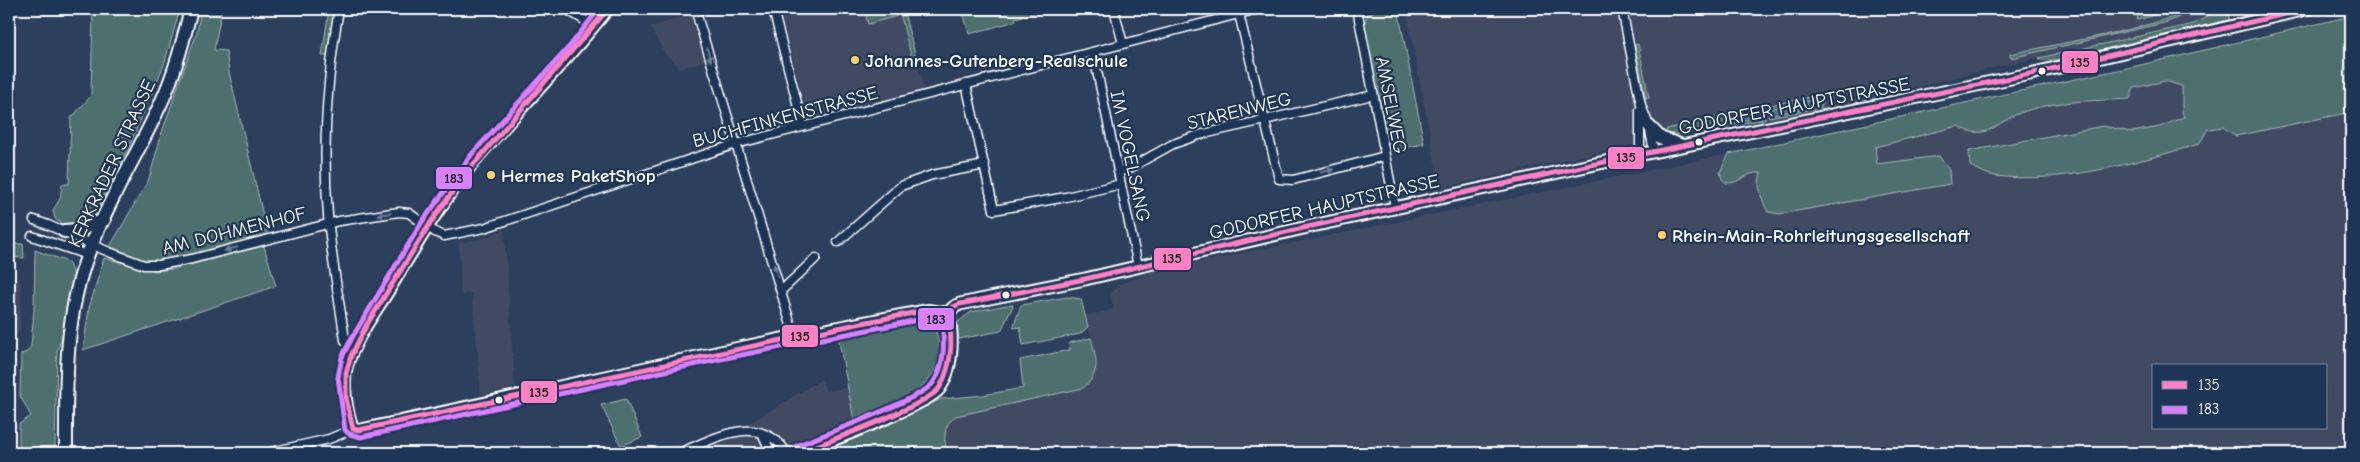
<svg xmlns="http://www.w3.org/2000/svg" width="2360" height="462" viewBox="0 0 2360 462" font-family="'Comic Neue',sans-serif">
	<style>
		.built { fill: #3f4b64; fill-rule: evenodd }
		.green { fill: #4e6f6e; stroke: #a6b7b6 }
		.water { fill: #4f6c8f; stroke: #95a7bc }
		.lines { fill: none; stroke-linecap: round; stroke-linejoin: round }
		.minor-casing { stroke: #fff; stroke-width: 11 }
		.tertiary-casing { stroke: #fff; stroke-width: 14 }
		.secondary-casing { stroke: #fff; stroke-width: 15 }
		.primary-casing { stroke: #fff; stroke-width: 16 }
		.minor { stroke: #1d3557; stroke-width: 8 }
		.tertiary { stroke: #1d3557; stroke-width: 10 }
		.secondary { stroke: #1d3557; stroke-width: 11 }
		.primary { stroke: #1d3557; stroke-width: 12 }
		.bus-1-casing { stroke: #1d3557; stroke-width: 9 }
		.bus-2-casing { stroke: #1d3557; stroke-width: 9 }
		.bus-1 { stroke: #ff80c5; stroke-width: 5 }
		.bus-2 { stroke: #d880ff; stroke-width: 5 }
		.oneway { fill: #6c7c92 }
		.poi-dot { fill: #ffd166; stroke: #1d3557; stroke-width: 2 }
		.bus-dot { fill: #fff; stroke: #1d3557; stroke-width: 2 }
		.labels { text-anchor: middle; stroke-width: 4.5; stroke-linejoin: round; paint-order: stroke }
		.poi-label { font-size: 19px; font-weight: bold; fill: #fff; stroke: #1d3557; text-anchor: start }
		.street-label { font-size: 19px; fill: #fff; stroke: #1d3557 }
		.line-badge { stroke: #1d3557; stroke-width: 2 }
		.pale-badge-label { font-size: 14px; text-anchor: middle; font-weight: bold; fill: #111 }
	</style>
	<rect width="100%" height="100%" fill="#2c3f5d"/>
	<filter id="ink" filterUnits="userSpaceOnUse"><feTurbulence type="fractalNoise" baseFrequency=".02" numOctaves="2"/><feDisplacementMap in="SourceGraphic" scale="10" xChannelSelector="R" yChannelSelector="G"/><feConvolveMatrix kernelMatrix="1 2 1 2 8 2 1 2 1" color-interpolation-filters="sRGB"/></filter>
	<g filter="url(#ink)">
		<!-- built -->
		<path class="built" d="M780,9H905L924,89L808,118Z
			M1406,9H2215L2194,23L1983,70L1827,110L1668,137L1440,188Z
			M690,15L705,61L680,68L665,54L650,27Z
			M2351,36V453H851L924,411L1075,379L1096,358L1086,316L1113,309L1111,294L1118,285L1156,271L1729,154ZM2154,366H2326V428H2154Z
			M504,230L515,387L481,395L472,293L461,295L459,243L480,239Z
			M9,275L18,278L21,284L20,331L12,339H9Z
			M822,379L826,391L848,387L854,420L780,453H686L755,420Z"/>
		<!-- green -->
		<path class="green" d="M93,9H180L164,65L128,149L93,218L86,224L64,225L55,219L53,210L60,199L62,184H69L71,118L91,96Z
			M201,9H222L214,50L226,51L229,72L268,236C234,245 188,264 153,262C138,262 122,254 108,250L149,179L162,132L197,32Z
			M329,9H335L327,56H322Z
			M864,9H895L897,16L868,24Z
			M899,9H903L917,62L913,63Z
			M962,9H1038L1039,12L1015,18L1016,21L969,34Z
			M1382,9H1398L1424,144L1392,150L1387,145L1364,27L1367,14Z
			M2130,9H2141L2149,14L2152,9L2159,14L2137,20L2138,15Z
			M2197,9L2168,22L2011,58L2010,54C2072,41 2138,31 2197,9Z
			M2220,9H2226L2229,11V20L2062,60H2040L2039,58L2194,24Z
			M2351,16V112L2236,136L2223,127L2208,129L2199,144C2135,163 2061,184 1995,176C1987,175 1977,169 1970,166L1969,151L2103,126L2132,132L2160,127L2184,117L2182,111V86L2165,81L2134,88L2130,99C2093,101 2054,100 2020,113C1995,122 1988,143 1958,126L1875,147L1877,164L1939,156L1949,170L1950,184L1780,214L1768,212C1762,201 1756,185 1761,173C1746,171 1741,184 1726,183L1722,179L1720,172L1729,154L2136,66Z
			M1638,44L1649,98L1646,99L1635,45Z
			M1825,94L1821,108L1769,117L1766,106Z
			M1763,107L1765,119L1679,135L1665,133L1667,129Z
			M9,244H23L24,258L9,257Z
			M264,246L276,286L83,350L89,308L104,258L156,271L172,269Z
			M35,250L68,262L74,275L61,340L57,351L55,450L19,453V424L31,416L20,396L21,354L27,352L31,346L34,309Z
			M1067,297L1081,299L1088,327L1080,334L1023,345L1020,327L1013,328L1021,305Z
			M1012,304L1013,306L1001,331L959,339L957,335L958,322L971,312Z
			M920,320L933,325C960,382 897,404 854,420L838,336Z
			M1091,338C1096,359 1102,372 1083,388L956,416C942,426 944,438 947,453H816L942,399L983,395L1023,388L1020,360L1070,350L1069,343Z
			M626,399L642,437L621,446L601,405Z"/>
		<!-- water -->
		<path class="water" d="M1817,99L1819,104L1817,106L1774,114L1771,113V109L1773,108Z
			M1759,112L1761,115L1759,117L1733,122L1730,120L1732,117Z"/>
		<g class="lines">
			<!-- minor casing -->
			<g class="minor-casing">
				<path id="minor" d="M339,9C327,77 322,145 328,215C331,257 339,299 345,340L353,350
					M566,9L594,26
					M695,9L794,335
					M773,9L803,126
					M1114,9L1123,44
					M1357,9L1395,207
					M1622,9L1641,105L1649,126L1654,151
					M1239,14L1279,179L1293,180L1385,156
					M1093,52L1138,266
					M966,84L994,210L1066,197L1121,184
					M1640,154V110
					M1118,172L1130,168L1173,144L1199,135L1373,95
					M34,220L48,225L109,252L144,265H159L192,259L339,221L399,212L409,213L435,232L444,236L484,228L736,144L1258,9
					M32,236L87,255
					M838,242L901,186L932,175L985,165
					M782,290L816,258
					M763,435L771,453
					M266,453L329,439L353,429
					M679,453C714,439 759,411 787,453"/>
			</g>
			<!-- tertiary casing -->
			<g class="tertiary-casing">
				<path id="tertiary" d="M608,9C567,61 521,107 478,157C444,198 417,244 389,290C375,313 355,339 347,366C342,383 347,413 353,429L359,430C549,390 737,345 928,310L949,313"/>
			</g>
			<!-- secondary casing -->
			<g class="secondary-casing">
				<path id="secondary" d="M1649,126L1661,138L1681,145
					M799,453C824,443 926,405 939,389C950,373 952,351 951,333C951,327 948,320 949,314C951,308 955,306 960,304L1085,279L1312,226L1609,161L2030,74L2306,9"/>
			</g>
			<!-- primary casing -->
			<g class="primary-casing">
				<path id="primary" d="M64,231L79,230L104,220
					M66,453C66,386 64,318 88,254C107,202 138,154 161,103C175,73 183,41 191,9"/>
			</g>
			<!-- minor -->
			<use href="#minor" class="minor"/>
			<!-- tertiary -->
			<use href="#tertiary" class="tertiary"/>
			<!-- secondary -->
			<use href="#secondary" class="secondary"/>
			<!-- primary -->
			<use href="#primary" class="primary"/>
			<!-- bus-1 casing -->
			<g class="bus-1-casing">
				<path id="bus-1" d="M949,313L953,307L960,304L1085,279L1312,226L1609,161L2030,74L2306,9
					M353,429L359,430L857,324L928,310L949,313
					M353,429L346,398V373L351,356L366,326L431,222L466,173L608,9
					M799,453C823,443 930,405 940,387C953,363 952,340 949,313"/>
			</g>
			<!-- bus-2 casing -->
			<g class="bus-2-casing">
				<path id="bus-2" d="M599,9L569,47L472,154L422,222L353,336L342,357L338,377L345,430L349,434L361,437L716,360L928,318L942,320C944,341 946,364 933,383C924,398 818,437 796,446"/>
			</g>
			<!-- bus-1 -->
			<use href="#bus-1" class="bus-1"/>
			<!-- bus-2 -->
			<use href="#bus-2" class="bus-2"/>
		</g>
		<!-- one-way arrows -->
		<defs><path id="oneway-solid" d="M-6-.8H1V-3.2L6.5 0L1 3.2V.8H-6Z" transform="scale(1.25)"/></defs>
		<g class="oneway">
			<use href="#oneway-solid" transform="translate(709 55) rotate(73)"/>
			<use href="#oneway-solid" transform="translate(1327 171) rotate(-14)"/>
			<use href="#oneway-solid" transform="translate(384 214) rotate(171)"/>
			<use href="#oneway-solid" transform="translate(231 249) rotate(165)"/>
			<use href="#oneway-solid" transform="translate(776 271) rotate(-107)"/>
		</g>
	</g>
	<!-- markers -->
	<g class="poi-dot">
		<circle cx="855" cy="60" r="5"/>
		<circle cx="491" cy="175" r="5"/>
		<circle cx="1662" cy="235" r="5"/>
	</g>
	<g class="bus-dot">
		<circle cx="2042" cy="71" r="4.5"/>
		<circle cx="1699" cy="142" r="4.5"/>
		<circle cx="1006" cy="295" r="4.5"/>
		<circle cx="499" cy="400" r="4.5"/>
	</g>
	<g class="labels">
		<!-- poi labels -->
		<g class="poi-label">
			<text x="865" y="67">Johannes-Gutenberg-Realschule</text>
			<text x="501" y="182">Hermes PaketShop</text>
			<text x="1672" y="242">Rhein-Main-Rohrleitungsgesellschaft</text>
		</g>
		<!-- street labels -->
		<g class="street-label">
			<text transform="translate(1392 105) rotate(79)" y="7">AMSELWEG</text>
			<text transform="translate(1794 105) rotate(-11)" y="7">GODORFER HAUPTSTRASSE</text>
			<text transform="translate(1239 110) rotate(-14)" y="7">STARENWEG</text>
			<text transform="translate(785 116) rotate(-15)" y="7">BUCHFINKENSTRASSE</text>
			<text transform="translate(1131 156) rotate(78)" y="7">IM VOGELSANG</text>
			<text transform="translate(111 163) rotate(-65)" y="7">KERKRADER STRASSE</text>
			<text transform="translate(1324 206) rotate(-13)" y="7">GODORFER HAUPTSTRASSE</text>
			<text transform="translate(234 230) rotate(-14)" y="7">AM DOHMENHOF</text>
		</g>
	</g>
	<g class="line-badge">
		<rect x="2061" y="50" width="38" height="24" rx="5" fill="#ff80c5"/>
		<rect x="1607" y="146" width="38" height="24" rx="5" fill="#ff80c5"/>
		<rect x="435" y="166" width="38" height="24" rx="5" fill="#d880ff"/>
		<rect x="1153" y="247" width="39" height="24" rx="5" fill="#ff80c5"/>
		<rect x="917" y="307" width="38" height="24" rx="5" fill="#d880ff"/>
		<rect x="781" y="324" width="38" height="24" rx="5" fill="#ff80c5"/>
		<rect x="520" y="380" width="38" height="24" rx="5" fill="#ff80c5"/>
	</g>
	<g class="pale-badge-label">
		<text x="2080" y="67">135</text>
		<text x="1626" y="162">135</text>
		<text x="454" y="183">183</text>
		<text x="1172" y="263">135</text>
		<text x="936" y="324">183</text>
		<text x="800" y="341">135</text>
		<text x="539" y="397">135</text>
	</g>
	<!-- margin -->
	<rect width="2360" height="462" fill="none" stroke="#1d3557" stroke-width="30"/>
	<rect x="15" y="15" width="2330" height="432" fill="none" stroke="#fff" stroke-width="2" filter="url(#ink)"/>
	<!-- legend -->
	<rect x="2152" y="364" width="175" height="65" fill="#1d3557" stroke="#77869a"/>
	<rect x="2162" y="381" width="25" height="8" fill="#ff80c5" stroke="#77869a"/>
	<text x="2198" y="390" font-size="15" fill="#ffffff">135</text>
	<rect x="2162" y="406" width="25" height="8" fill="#d880ff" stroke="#77869a"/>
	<text x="2198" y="414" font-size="15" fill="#ffffff">183</text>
</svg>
